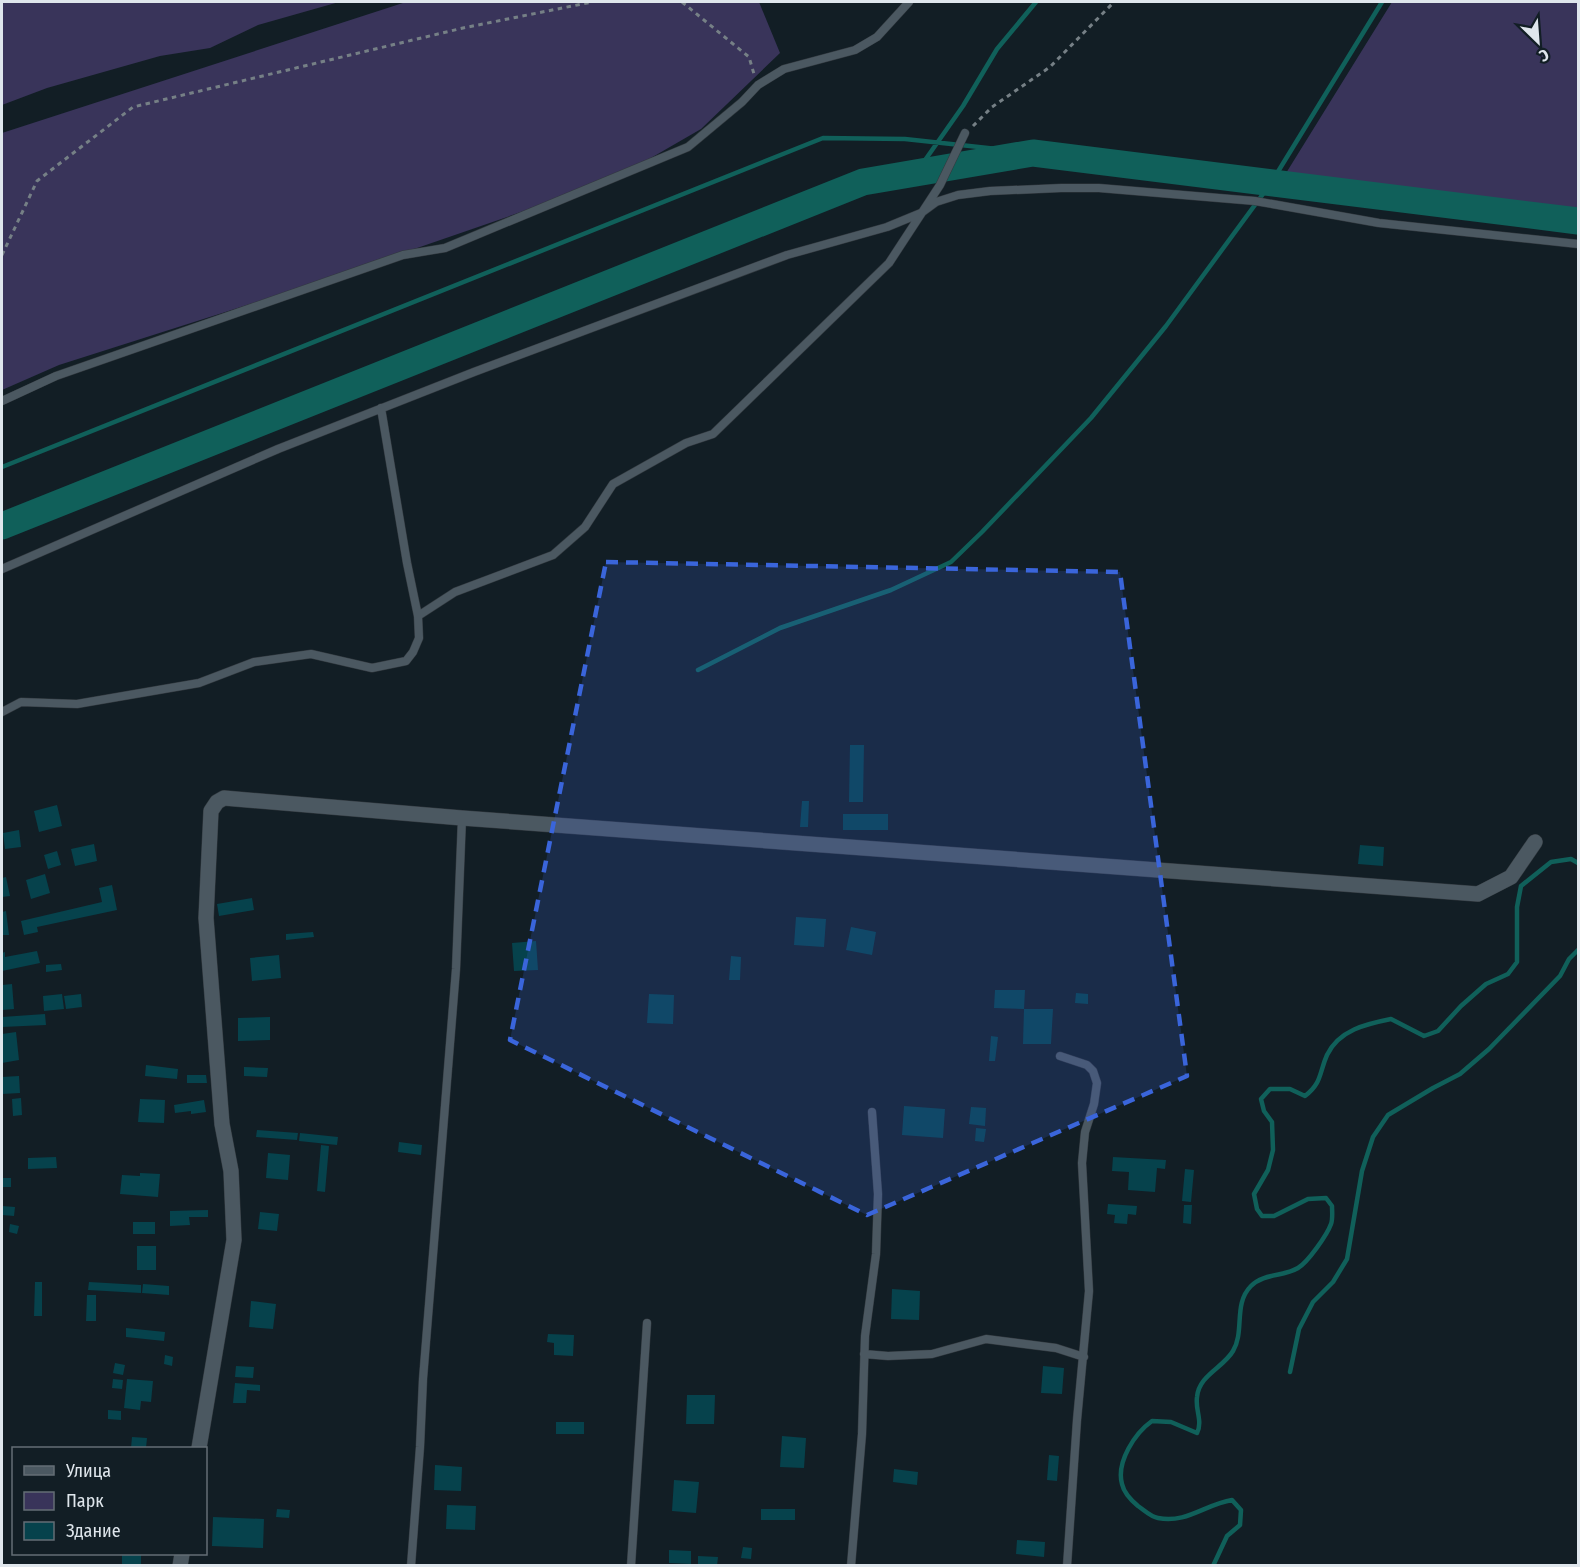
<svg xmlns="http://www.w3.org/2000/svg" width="1580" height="1567" viewBox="0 0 1580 1567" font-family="'Fira Sans Condensed',sans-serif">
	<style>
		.green { fill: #39345a }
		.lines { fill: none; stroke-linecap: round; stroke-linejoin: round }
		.stream { stroke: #10605a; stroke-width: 4.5 }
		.river { stroke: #10605a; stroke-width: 27 }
		.building { fill: #06424c }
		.service-casing { stroke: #32393f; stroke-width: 9 }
		.minor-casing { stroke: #32393f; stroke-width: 16 }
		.path { stroke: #768086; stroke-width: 3; stroke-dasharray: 4.5 4.5; stroke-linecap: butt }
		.service { stroke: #4b5861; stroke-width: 8 }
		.minor { stroke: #4b5861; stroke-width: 15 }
		.marked { fill: #3a65db; fill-opacity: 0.2; stroke: #3a65db; stroke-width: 4.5; stroke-dasharray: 12 8; stroke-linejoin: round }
	</style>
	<rect width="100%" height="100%" fill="#121e25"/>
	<!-- green -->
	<path class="green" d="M2,2H339L258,25L210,48L160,56L47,88L2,105Z
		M406,2H759L780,53L701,129L611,181L310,285L59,365L2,390V133Z
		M1392,2H1578V213L1283,178Z"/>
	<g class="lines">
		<!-- stream -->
		<path class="stream" d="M916,173L963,106L997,49L1036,2
			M2,467L823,138L905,139L1033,153
			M698,670L780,628L891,590L951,562L982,532L1091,418L1166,326L1271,183L1382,2
			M1290,1372L1299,1329L1313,1302L1333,1282L1347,1259L1362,1171L1373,1137L1388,1115L1433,1088L1460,1074L1489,1049L1560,976L1569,959L1578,950
			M1213,1566L1227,1536L1240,1525L1241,1510L1232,1500C1206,1504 1186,1524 1158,1518C1151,1517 1144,1510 1138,1506C1132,1501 1124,1493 1122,1484C1116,1462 1135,1433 1152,1421L1171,1422L1197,1433C1203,1421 1195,1410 1197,1397C1199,1375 1223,1368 1233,1351C1245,1331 1233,1304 1251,1286C1264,1273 1283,1277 1298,1268C1308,1262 1327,1235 1331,1224C1333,1219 1332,1211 1332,1206L1326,1198L1308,1199L1274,1216H1262L1257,1209L1254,1194L1268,1170L1273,1150L1272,1122L1264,1111L1261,1099L1270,1089H1290L1305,1096C1322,1083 1319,1073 1327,1055C1339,1030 1366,1024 1391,1019L1424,1036L1438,1031L1461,1006L1486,984L1508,974L1517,962V907L1521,886L1551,862L1571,859L1578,863"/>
		<!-- river -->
		<path class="river" d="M2,526L863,182L1033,153L1578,221"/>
	</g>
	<!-- building -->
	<path class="building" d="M850,745H864L863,802H849Z
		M802,801H809L808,827H800Z
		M57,805L62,826L39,832L34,811Z
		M843,814H888V830H843Z
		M19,830L21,847L5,849L3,833Z
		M94,844L97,861L75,866L71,849Z
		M1360,845L1384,847L1383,866L1358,864Z
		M57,851L61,865L48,869L44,855Z
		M45,874L50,893L31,899L26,880Z
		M6,877L10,896L2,897V878Z
		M112,885L117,910L37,927L38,932L24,935L21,921L102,902L99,888Z
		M252,898L254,910L219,916L217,904Z
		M6,911L9,935H2V912Z
		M796,917L826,919L824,947L794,945Z
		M851,927L876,932L872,955L846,950Z
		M313,932L314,937L286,940V934Z
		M536,941L538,970L514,971L512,943Z
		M37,951L40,963L2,971V953L5,952V957Z
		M279,955L281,978L252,981L250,958Z
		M731,956L741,957L740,980H729Z
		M61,964L62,970L46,972V965Z
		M12,984L14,1009L2,1010V985Z
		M995,990H1025L1024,1009L994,1008Z
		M1076,993L1088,994V1004L1075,1003Z
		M62,994L64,1009L44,1011L43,996Z
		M81,994L82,1007L66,1009L64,996Z
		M649,994L674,995L673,1024L647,1023Z
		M1024,1009H1053L1051,1044H1023Z
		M45,1014L46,1025L2,1027V1017Z
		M270,1017V1040L238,1041V1018Z
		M16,1032L19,1060L2,1063V1034Z
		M991,1036L998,1037L995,1061H989Z
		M146,1065L178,1069L177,1079L145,1076Z
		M244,1067L268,1068L267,1077L244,1076Z
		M187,1075H206L207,1083H187Z
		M19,1076L20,1093L2,1094V1077Z
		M21,1098L22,1115L13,1116L12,1099Z
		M140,1099L165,1100L164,1123L138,1122Z
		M204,1100L206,1112L191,1114V1111L175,1113L174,1105Z
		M904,1106L945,1109L943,1138L902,1135Z
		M971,1107L986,1108L985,1126L969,1124Z
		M976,1128L986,1129L984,1142L975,1141Z
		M257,1130L298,1133L297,1140L256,1137Z
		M300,1133L338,1137L337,1145L299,1141Z
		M399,1142L422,1145L421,1155L398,1152Z
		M321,1145L329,1146L325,1192L317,1191Z
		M268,1153L290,1155L288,1180L266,1178Z
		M56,1157L57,1168L28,1169V1158Z
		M1113,1157L1166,1160L1165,1169L1157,1168L1155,1192L1128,1190L1129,1172L1112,1171Z
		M1185,1169L1194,1170L1191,1202L1182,1201Z
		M140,1173L160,1174L158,1197L120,1194L122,1175L140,1176Z
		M2,1178H11V1187H2Z
		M1108,1204L1137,1206L1136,1215L1128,1214L1127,1224L1114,1223L1115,1215L1107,1214Z
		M1184,1205H1192L1191,1224L1183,1223Z
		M2,1206L15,1207L14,1216L2,1215Z
		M208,1210V1217H189L190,1225L170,1226V1211Z
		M260,1212L279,1214L277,1231L258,1229Z
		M133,1222H155V1234H133Z
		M10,1224L19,1226L17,1234L9,1232Z
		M137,1246H156V1270H137Z
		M35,1282H42V1316H34Z
		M89,1282L141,1285V1293L88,1290Z
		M143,1284L169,1286V1295L142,1293Z
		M892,1289L920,1291L919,1320L891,1319Z
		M87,1295H96V1321H86Z
		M251,1301L276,1304L273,1329L249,1327Z
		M126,1328L165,1332L164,1341L126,1337Z
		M548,1334L574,1335L573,1356L554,1355V1343L547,1342Z
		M165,1355L173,1357L172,1366L164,1364Z
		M115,1363L125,1365L123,1375L113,1373Z
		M236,1366L254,1367L253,1378L235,1377Z
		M1043,1366L1064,1368L1062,1394L1041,1393Z
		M113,1379L123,1380L122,1389L112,1388Z
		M127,1379L153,1381L151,1402L141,1401L140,1410L124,1408Z
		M235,1383L260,1385V1391L247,1390L246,1403H233Z
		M687,1395H715L714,1424H686Z
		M108,1410L121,1411V1420L108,1419Z
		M556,1422H584V1434H556Z
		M782,1436L806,1438L804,1468L780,1467Z
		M132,1437L147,1438L146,1448H131Z
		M1049,1455L1059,1456L1057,1481L1047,1480Z
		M435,1465L462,1467L461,1491L434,1490Z
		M894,1469L918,1472L917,1485L893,1482Z
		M674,1480L699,1482L696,1513L672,1511Z
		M447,1505L476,1506L475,1530L446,1529Z
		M277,1509L290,1510L289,1518L276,1517Z
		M761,1509H795V1520H761Z
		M213,1517L264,1519L263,1548L212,1546Z
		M1017,1540L1045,1542L1044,1557L1016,1554Z
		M743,1547L752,1548L751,1559L741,1558Z
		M669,1550L691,1551V1564L669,1563Z
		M122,1554H141V1566L122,1565Z
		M698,1556L718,1557L717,1566H698Z"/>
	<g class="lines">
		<!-- service casing -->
		<g class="service-casing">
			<path id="service" d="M2,401L56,376L403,255L445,248L688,147L742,102L758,85L784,69L855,50L877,37L909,2
				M2,569L278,449L474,372L787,255L887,227L921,213L936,202L958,195L990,191L1061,188H1099L1255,201L1379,223L1578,244
				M418,616L455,592L553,555L585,527L613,484L686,443L713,434L889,263L940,185L965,133
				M2,712L21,702L77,704L199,683L254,662L311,654L372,668L406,661L413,652L419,638L418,616L407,563L381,408
				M1060,1056L1087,1065L1093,1071L1097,1083L1094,1104L1085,1132L1082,1163L1089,1291L1077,1420L1067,1566
				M864,1354L888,1356L932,1354L986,1339L1056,1348L1084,1357
				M411,1566L420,1447L423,1379L456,969L462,818
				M631,1566L647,1323
				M851,1566L862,1434L865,1336L876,1254L878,1194L872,1112"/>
		</g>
		<!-- minor casing -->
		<g class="minor-casing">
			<path id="minor" d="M199,1448L234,1240L231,1171L222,1124L206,918L211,811L217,802L224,798L462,818L1478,894L1511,877L1535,842
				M180,1566L182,1554"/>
		</g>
		<!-- path -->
		<path class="path" d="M682,2L749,57L754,74
			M973,126L992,107L1050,67L1114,2
			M2,255L37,181L133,107L463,28L592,2"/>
		<!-- service -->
		<use href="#service" class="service"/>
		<!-- minor -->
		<use href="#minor" class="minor"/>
	</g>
	<!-- marked area -->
	<path class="marked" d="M606,562L1120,572L1187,1076L867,1215L510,1040Z"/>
	<!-- border -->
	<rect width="1580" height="1567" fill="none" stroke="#dfe6ec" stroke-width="6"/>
	<!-- legend -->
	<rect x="12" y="1447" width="195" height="108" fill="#121e25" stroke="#646e75" stroke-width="1.5"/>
	<rect x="24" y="1466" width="30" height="9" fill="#4b5861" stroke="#646e75" stroke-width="1.5"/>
	<text x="66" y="1477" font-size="18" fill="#dfe6ec">Улица</text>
	<rect x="24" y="1492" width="30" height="18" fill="#39345a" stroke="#646e75" stroke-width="1.5"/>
	<text x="66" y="1507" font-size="18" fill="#dfe6ec">Парк</text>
	<rect x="24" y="1522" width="30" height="18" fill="#06424c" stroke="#646e75" stroke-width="1.5"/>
	<text x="66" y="1537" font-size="18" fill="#dfe6ec">Здание</text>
	<!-- north arrow -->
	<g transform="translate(1538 42) rotate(155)" stroke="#121e25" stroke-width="4.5" paint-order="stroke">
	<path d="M0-4.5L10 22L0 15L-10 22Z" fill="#dfe6ec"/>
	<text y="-9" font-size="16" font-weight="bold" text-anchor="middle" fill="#dfe6ec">С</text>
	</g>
</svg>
